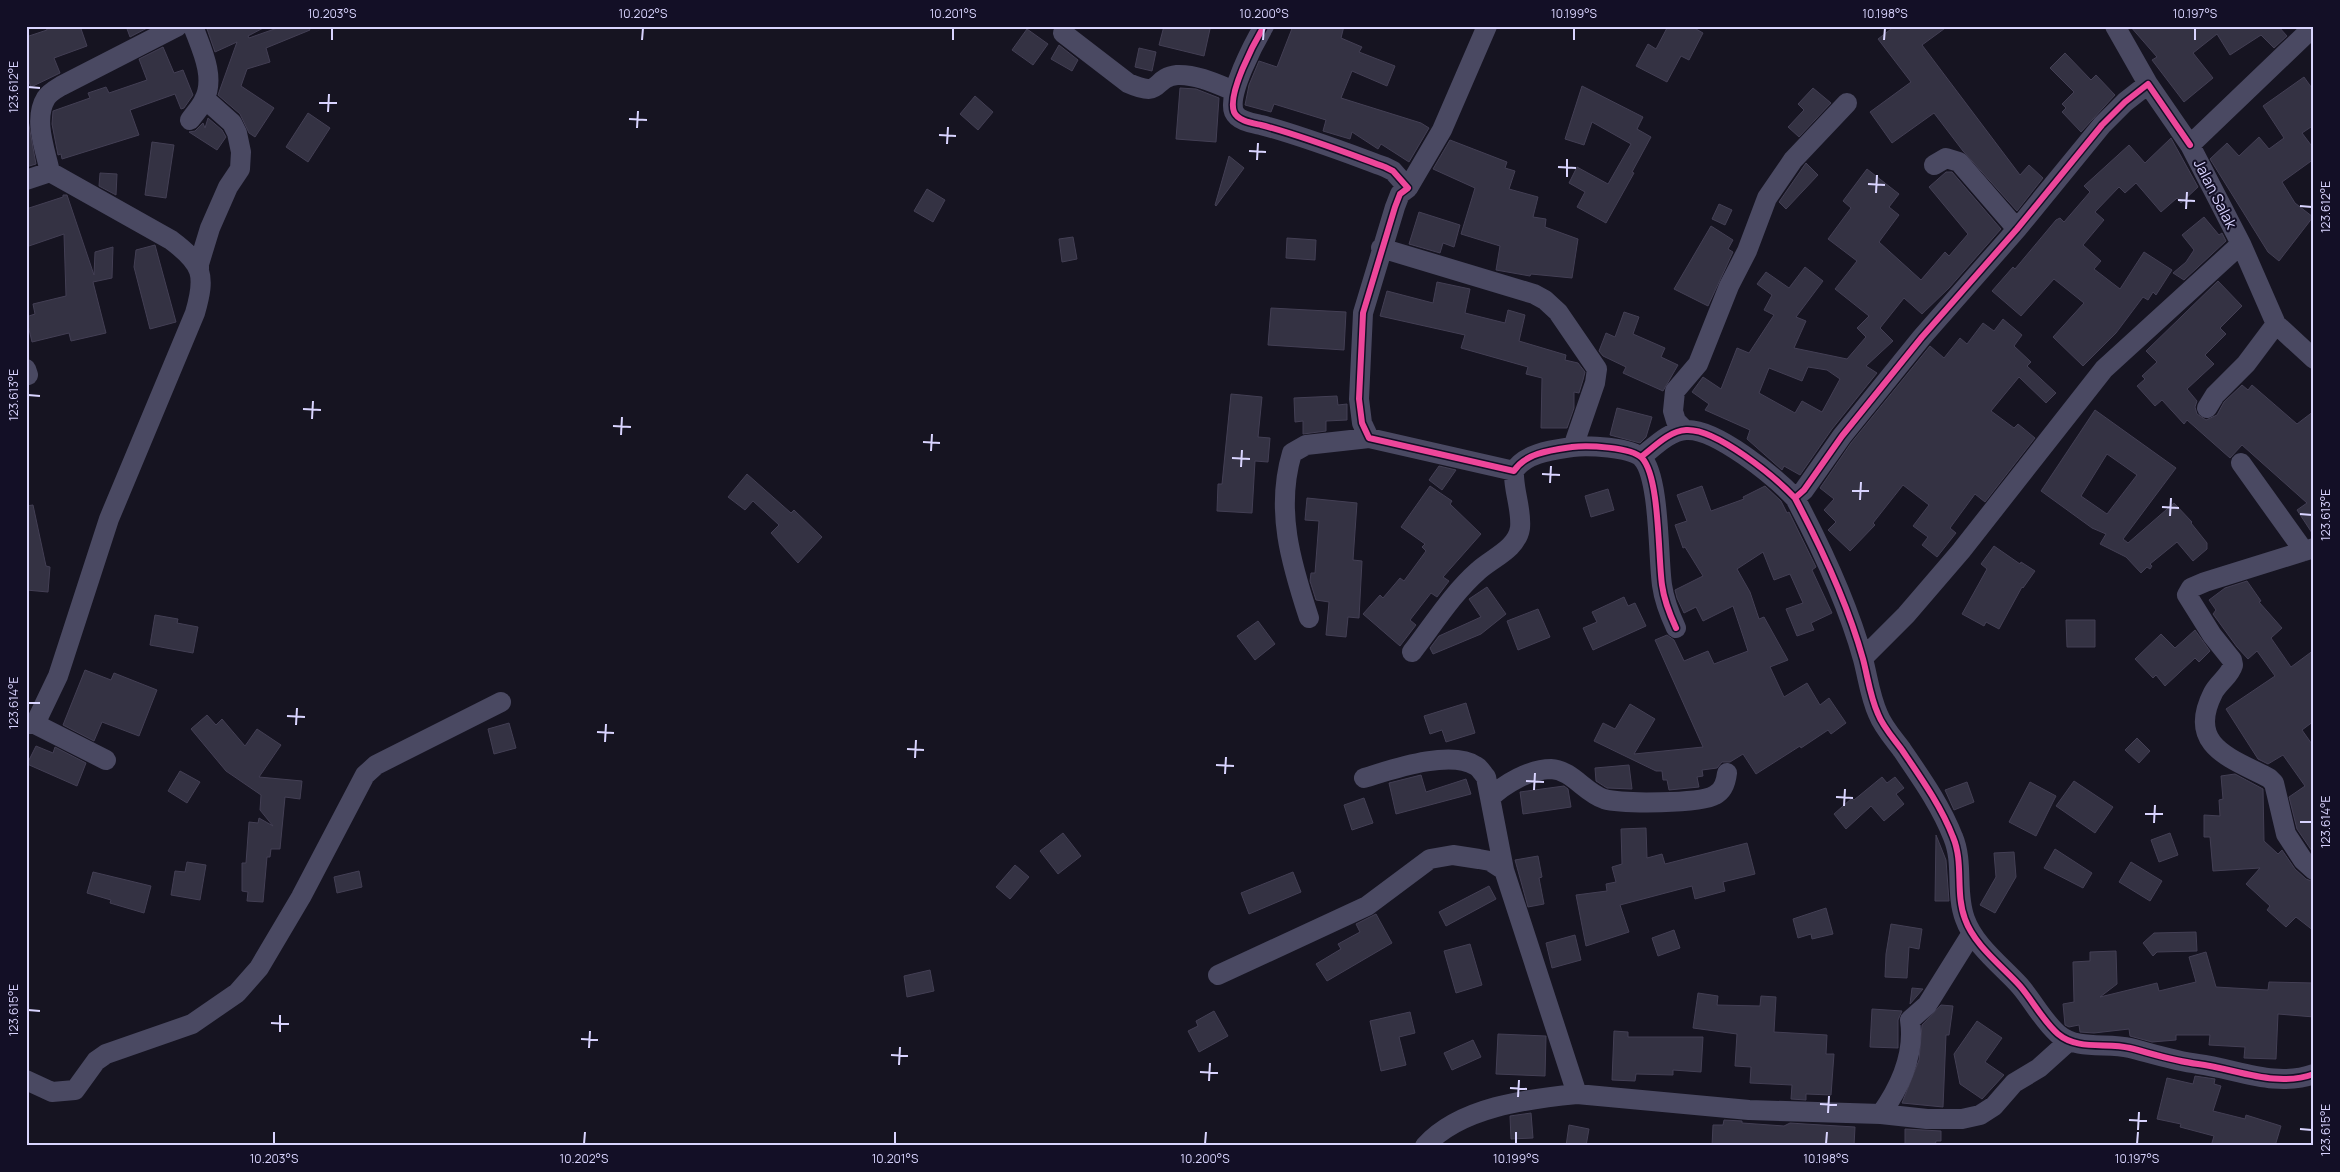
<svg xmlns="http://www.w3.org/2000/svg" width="2340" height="1172" viewBox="0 0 2340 1172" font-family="Manrope,sans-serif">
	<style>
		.building { fill: #343243; stroke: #433f54; fill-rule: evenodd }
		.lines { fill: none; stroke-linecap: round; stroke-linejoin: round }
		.street { stroke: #4a4962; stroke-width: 20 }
		.cycleway-casing { stroke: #130f26; stroke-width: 9 }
		.cycleway { stroke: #ed469a; stroke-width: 6 }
		.ticks { fill: none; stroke: #d9d4ff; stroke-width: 2 }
		.labels { text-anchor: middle; stroke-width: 4; stroke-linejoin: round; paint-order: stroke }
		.street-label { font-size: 15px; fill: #d9d4ff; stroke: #130f26 }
		.neatline { fill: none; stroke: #d9d4ff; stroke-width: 2 }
		.ticks-label { font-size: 12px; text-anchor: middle; fill: #d9d4ff }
	</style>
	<rect width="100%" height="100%" fill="#161421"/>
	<!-- building -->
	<path class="building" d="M46,26H80L87,46L54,58L60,73L31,87L26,74V37L47,30Z
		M126,26H151L130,37Z
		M206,26H267L248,36L249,38L283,26H308L310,30L266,48L270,62L247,69L241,86L274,108L255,137L249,133L240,114L218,95L237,42L215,52Z
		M1164,26H1201L1210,29L1204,56L1159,45Z
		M1293,26H1344L1341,38L1362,47L1359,52L1395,66L1387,86L1352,71L1341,98L1421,123L1429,128L1409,162L1381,144L1378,149L1352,132L1350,139L1323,131L1326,120L1274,104L1271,112L1245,105L1249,85L1259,61L1277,67Z
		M1668,26H1691L1703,33L1689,60L1681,56L1667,82L1636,66L1648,44L1656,49Z
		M1895,26H1948L1922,45L2020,175L2029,165L2043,178L2017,211L1963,151L1934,113L1892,143L1870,112L1911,82L1878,39Z
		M2130,26H2278L2287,36L2274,48L2261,35L2230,55L2217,34L2193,53L2213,78L2184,102L2152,60L2157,57Z
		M1027,29L1048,44L1033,65L1012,50Z
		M1059,45L1078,60L1072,71L1051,59Z
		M163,47L174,73L183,70L193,95L184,108L181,109L175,94L130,110L139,135L62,159L61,154L58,155L52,124L53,111L90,98L88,93L106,87L109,93L147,80L139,59Z
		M1139,48L1156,52L1152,71L1135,67Z
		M2065,53L2091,80L2096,75L2115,95L2081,132L2062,112L2066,108L2062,104L2074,92L2050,68Z
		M2304,77L2314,91V125L2302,133L2314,149V159L2282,182L2295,203L2313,217L2279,261L2268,252L2210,159L2227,143L2239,156L2259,137L2269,149L2284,138L2263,106Z
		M1582,86L1643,117L1637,129L1651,137L1632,172L1634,173L1606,223L1577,207L1585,192L1569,183L1577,167L1608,184L1631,144L1592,122L1584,145L1565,139Z
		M1180,88L1196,89L1219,98L1216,142L1176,139Z
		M1813,88L1831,103L1799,137L1788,127L1804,110L1798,104Z
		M975,96L993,112L978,130L960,114Z
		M308,113L330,128L308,162L286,147Z
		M208,118L222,130L226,137L217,150L189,132L195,131L203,123L205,128Z
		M28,120L36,164L26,167V121Z
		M2171,138L2198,187L2181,203L2177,198L2161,212L2136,183L2125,193L2119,187L2095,212L2104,220L2083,245L2101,261L2094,269L2120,289L2144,252L2172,270L2156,295L2153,292L2148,300L2143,297L2116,333L2083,366L2053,337L2084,303L2054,279L2021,316L1992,291L2013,267L2015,269L2056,220L2060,218L2064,222L2090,192L2084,186L2129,145L2145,163Z
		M1450,140L1507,162L1505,168L1515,171L1509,189L1538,197L1533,217L1546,219L1545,227L1578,239L1572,278L1531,274L1530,276L1496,270L1500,246L1461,234L1475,188L1433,169Z
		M152,142L174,145L166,198L145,195Z
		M1229,156L1244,168L1216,206L1215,205Z
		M1806,163L1818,175L1786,209L1779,202Z
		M1867,169L1899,194L1889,207L1899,215L1879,242L1921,280L1945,252L1949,256L1968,234L1929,187L1946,172H1952L2001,229L1949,288L1922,314L1904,298L1880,328L1893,341L1866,366L1877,373L1832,429L1800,475L1784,466L1782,470L1747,439L1750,430L1705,410L1709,404L1692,392L1703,377L1721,389L1737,348L1749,353L1774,315L1764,310L1772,295L1757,284L1766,272L1789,288L1805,267L1823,281L1796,317L1806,321L1794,348L1847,359L1866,337L1857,328L1869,316L1835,289L1857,261L1828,239L1851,208L1843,201ZM1808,367L1827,370L1840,379L1822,412L1802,401L1795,413L1759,393L1769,368L1802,381Z
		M100,173L117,174L116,195L99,186Z
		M927,189L945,200L933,222L914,211Z
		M63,195H67L94,275L95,252L113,247L112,278L93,282L106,333L71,341L69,333L32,342L26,317L35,314L33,304L66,296L64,234L26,247V209L63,197Z
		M1719,204L1732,210L1725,225L1712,219Z
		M1419,212L1460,225L1454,247L1443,243L1440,253L1409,244Z
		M2204,217L2219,235L2222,233L2226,241L2184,280L2173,273L2186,262L2194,250L2182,235Z
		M1711,226L1733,240L1728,249L1733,252L1708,306L1674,289Z
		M1073,237L1077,259L1062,262L1059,239Z
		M1287,238L1316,240L1315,260L1286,258Z
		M155,245L176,322L150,329L134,267L136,250Z
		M2218,281L2242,306L2220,328L2226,334L2205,355L2214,364L2187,389L2197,401L2195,407L2197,414L2206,420L2217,415L2224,402L2242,385L2248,390L2252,385L2297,424L2314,411V536L2297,510L2307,503L2242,445L2230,458L2187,420L2184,424L2162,400L2155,406L2137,386L2145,379L2142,376L2157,362L2146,351Z
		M1437,282L1470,289L1465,313L1505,323L1508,310L1525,315L1519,341L1566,355L1565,360L1578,363L1585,372L1583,380L1579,393L1574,392V408L1567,428H1541L1542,378L1526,374L1528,367L1461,348L1465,335L1380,316L1387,291L1433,303Z
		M1271,308L1346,312L1344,350L1268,345Z
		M1624,312L1639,317L1633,334L1665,348L1661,357L1678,365L1663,391L1623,373L1626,367L1603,356L1599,351L1606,333L1615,337Z
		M2003,319L2022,335L2014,346L2031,362L2027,366L2056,393L2046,403L2019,377L1991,411L2014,428L2018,424L2035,438L1985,502L1975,494L1950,528L1956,533L1937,557L1922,545L1928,537L1913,526L1929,505L1903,485L1873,523L1875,525L1850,551L1828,530L1836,522L1824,510L1834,499L1820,488L1851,443L1930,346L1944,358L1960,338L1967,344L1983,323L1994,331Z
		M1231,394L1262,397L1258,437L1270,438L1268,462L1255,461L1252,513L1217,511L1218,484H1222Z
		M1337,396L1338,405L1347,404V420L1326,421V431L1303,434V421L1295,422L1294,398Z
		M1617,408L1652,417L1646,437L1640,443L1610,435Z
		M2095,410L2176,468L2123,539L2128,543L2174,503L2192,522L2191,523L2207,543V549L2193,561L2177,542L2150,564L2152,566L2150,569L2147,567L2141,573L2126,557L2100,544L2106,534L2092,528L2041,491ZM2107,454L2137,475L2107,514L2081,496Z
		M1439,466L1456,470L1442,490L1429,480Z
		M747,474L791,513L794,510L822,537L798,563L771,533L779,525L753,501L745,510L728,497Z
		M1430,486L1452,501L1450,504L1481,534L1443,577L1449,581L1437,597L1431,593L1410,620L1416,625L1400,646L1363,614L1380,595L1383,598L1400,578L1404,581L1426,551L1422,547L1425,544L1401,527Z
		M1702,486L1711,511L1744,499L1743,497L1765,486L1781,501L1787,513L1789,512L1816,567L1812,570L1832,613L1811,623L1814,630L1797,636L1786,609L1803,603L1790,574L1774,580L1763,552L1737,569L1750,592L1759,619L1764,617L1788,660L1770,667L1784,697L1807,683L1820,705L1829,698L1846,723L1831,734L1828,730L1801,748L1800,746L1756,774L1743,754L1730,762H1722L1717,768L1702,770L1703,776L1697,777L1699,787L1669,790L1667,780H1663L1662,771H1656L1594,741L1603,723L1615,729L1630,704L1655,719L1634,754L1703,747L1655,640L1667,635L1674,640L1684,661L1708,651L1714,664L1748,651L1733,606L1703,621L1696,607L1684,613L1677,598L1675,590L1703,576L1685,547L1683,548L1675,525L1687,521L1677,495Z
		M1608,489L1614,510L1591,517L1585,496Z
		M1307,498L1357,503L1353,560L1362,561L1359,618L1348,617L1346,637L1326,635L1329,602L1316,600L1310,581L1311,573H1315L1319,521L1305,520Z
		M33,505L46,566L50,567L48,592L26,590V506Z
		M1994,546L2020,564L2021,562L2035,571L2023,588L2022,587L1999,629L1986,622L1984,626L1962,614L1987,569L1981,564Z
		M2247,581L2261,601L2259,602L2282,628L2271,638L2291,667L2314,650V721L2302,730L2314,747V854L2297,829L2289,797L2305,786L2283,755L2268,764L2258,759L2226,709L2275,676L2257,651L2248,659L2237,647L2213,614L2216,610L2209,600L2225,588Z
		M1487,587L1506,614L1481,634L1433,654L1430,648L1439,636L1481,617L1469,599Z
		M1624,597L1628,606L1635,603L1646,626L1593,650L1583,628L1597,622L1592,612Z
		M1538,609L1550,637L1518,650L1507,621Z
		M155,615L178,619L177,623L198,627L193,653L150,645Z
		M2066,620H2095V647H2067Z
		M1258,621L1275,644L1255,660L1237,636Z
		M2195,630L2210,651L2199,662L2195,658L2165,686L2156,675L2153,678L2135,659L2161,634L2175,648Z
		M85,670L111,680L114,673L157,690L139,736L102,722L94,741L63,725Z
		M1466,703L1475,733L1446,742L1442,730L1430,734L1424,716Z
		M207,715L216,725L222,719L245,746L257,729L281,745L259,777L302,781L300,799L285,797L280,849H271L270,857H267L263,902L247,901L248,892L242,891V863H246L249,822L258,823L259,818L273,826L260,810L261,795L226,771L191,729Z
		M509,723L516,748L494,754L488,729Z
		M2137,738L2150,751L2139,763L2125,750Z
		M36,746L53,753L55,747L86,763L77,786L27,764Z
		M1629,765L1632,789L1607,788L1596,781L1595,768Z
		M180,771L200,782L187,803L168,791Z
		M2235,774L2263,789L2264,841L2278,854L2282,850L2295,869L2306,879L2314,882V931L2296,917L2286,927L2267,910L2270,906L2246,884L2260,868L2213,871L2210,837H2204V815L2220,816L2219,800L2223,799L2221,776Z
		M1421,775L1426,792L1466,779L1471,794L1396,814L1389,783Z
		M1882,777L1887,783L1895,777L1904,788L1896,794L1904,804L1884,821L1871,806L1846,829L1834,814L1852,798L1854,800Z
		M2074,781L2113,807L2095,833L2056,806Z
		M1967,782L1974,802L1954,810L1945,790Z
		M2030,782L2056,796L2036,836L2009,822Z
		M1564,786L1568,789L1571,807L1523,814L1520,792Z
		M1364,798L1373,823L1352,830L1344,805Z
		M1646,828L1647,858L1662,854L1665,864L1747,843L1755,874L1723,882L1725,891L1695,899L1692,886L1620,905L1629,932L1586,946L1576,895L1607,891L1606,884L1616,882L1612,867L1622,864L1621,829Z
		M1063,833L1081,856L1058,874L1040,851Z
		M2170,833L2178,855L2159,862L2151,840Z
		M1936,835L1946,860L1949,901H1935Z
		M2055,849L2092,873L2083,888L2044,868Z
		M2014,852L2016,877L1995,913L1980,905L1996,877L1994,853Z
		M1538,856L1542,877L1539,878L1544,904L1528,907L1515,860Z
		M187,862L206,865L200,900L171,895L175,871L185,872Z
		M2131,862L2162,881L2150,901L2119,882Z
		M1015,865L1029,877L1010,899L996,887Z
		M359,871L362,887L337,893L334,877Z
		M93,872L151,886L144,913L110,903L111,900L87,893Z
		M1293,872L1301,892L1249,914L1241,893Z
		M1489,886L1496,899L1446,926L1439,912Z
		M1826,908L1833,934L1812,939L1811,934L1798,938L1793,919Z
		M1376,914L1392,943L1327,981L1316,964L1341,949L1338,944L1360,932L1356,924Z
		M1891,924L1922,929L1919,949L1909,947L1907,978L1885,977L1886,954Z
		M1674,930L1680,948L1658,956L1652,938Z
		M2196,932L2197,951L2157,952L2153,956L2143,943L2154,933Z
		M1575,935L1581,960L1552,968L1546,943Z
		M1470,944L1482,985L1456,993L1444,951Z
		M2116,951L2117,984L2100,997L2157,983L2159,991L2196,982L2189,957L2206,952L2216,987L2268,990L2269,982L2314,983V1017L2278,1014L2276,1059L2244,1058L2245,1047L2209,1045L2210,1035H2176V1040L2152,1042L2130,1036L2129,1029L2094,1033L2080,1032L2079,1025L2069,1027L2065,1025L2063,1004L2074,1002L2073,962L2090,961V952Z
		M930,970L934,991L907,997L904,976Z
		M1912,988L1923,989L1910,1004Z
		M1698,993L1718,996L1717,1005L1760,1006L1761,996L1776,997L1774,1032L1827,1035L1826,1054H1834L1831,1095L1806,1094V1100L1791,1099L1792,1085L1750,1083L1751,1067L1735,1066L1737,1034L1693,1028Z
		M1941,1005L1953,1006L1949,1035H1946L1943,1107L1902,1103L1919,1060L1922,1025Z
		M1872,1009L1902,1011L1898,1020V1048L1870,1047Z
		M1214,1011L1228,1036L1199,1052L1188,1031L1198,1026L1196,1021Z
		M1410,1012L1415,1033L1399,1037L1406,1065L1381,1071L1370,1021Z
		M1977,1021L2002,1038L1985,1062L2004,1075L1982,1099L1960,1084L1954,1054Z
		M1614,1031L1628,1032V1037H1703L1701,1072L1673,1070V1075L1636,1074L1635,1081L1612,1080Z
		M1498,1034L1546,1036L1545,1076L1496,1074Z
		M1473,1040L1481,1057L1452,1070L1444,1053Z
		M2195,1076L2215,1079L2214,1084L2221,1086L2213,1111L2245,1119L2246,1115L2281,1126L2275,1146H2211L2214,1136L2180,1127L2181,1124L2157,1119L2167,1078L2193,1084Z
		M1531,1113L1533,1138L1511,1139L1510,1116Z
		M1724,1120L1742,1121V1123L1784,1126L1790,1123L1805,1124L1855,1127L1854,1146H1712L1713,1125H1723Z
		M1569,1125L1589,1129L1586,1146H1566Z
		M1905,1129L1941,1131V1141H1936L1935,1146H1905Z"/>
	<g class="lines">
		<!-- street -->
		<path class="street" d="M1264,26C1254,43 1227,94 1234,112C1238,121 1252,123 1261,125C1303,136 1344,152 1385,167L1393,171L1408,188L1400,194L1395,207L1363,313L1359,399L1362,423L1369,438L1514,471C1525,453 1552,450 1572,447C1587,445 1631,447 1642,458C1660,477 1658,557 1662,585C1664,600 1670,615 1676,628
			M2115,26L2148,84
			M2310,26L2307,33L2190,145L2241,244L2276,324L2314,359
			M1063,33L1128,83C1164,99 1151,78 1177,75C1196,74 1217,84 1234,91
			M190,120C195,113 201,107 204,100C216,77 201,48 193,26
			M1934,165L1946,158L1959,162L2017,229
			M50,172C45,149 33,119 46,98C49,93 56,89 61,86L178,26
			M26,180L50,172L171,240C203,264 206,275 195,313L109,519L58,676L35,724H26
			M1408,188L1442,130L1487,26
			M1381,248L1534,294L1545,300L1558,312L1597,369L1595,383L1573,447
			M199,269V264L210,228L228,187L240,169L241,152L237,133L232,123L205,99
			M26,369L28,375
			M2207,408L2215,395L2246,364L2276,324
			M1685,430L1676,421L1673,411L1675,391L1698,364L1729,286L1747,251L1767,198L1793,160L1847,103
			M1641,457C1654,447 1669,431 1686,430C1716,428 1775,477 1795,498L1804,490L1842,436L1922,337L2017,229L2102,125L2125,102L2148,84L2190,145
			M2241,463L2304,551
			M1795,498C1821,547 1848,605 1863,659C1868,678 1870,696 1878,714C1883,727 1894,739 1902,750C1921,778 1941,806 1953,837C1964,863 1955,893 1965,919C1974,945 2002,966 2020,986C2033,1001 2043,1021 2058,1034C2078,1051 2107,1042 2130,1048C2153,1054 2174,1061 2198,1064C2237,1069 2275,1088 2314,1074
			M2314,548L2205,582L2191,588L2187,595L2212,635L2232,660L2233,665C2230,676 2218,683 2213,693C2186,746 2231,758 2269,778L2274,783L2286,834L2303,860L2314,870
			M1309,618C1291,563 1275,510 1292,453L1306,445L1369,438
			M1412,652C1433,625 1452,594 1478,571C1492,558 1517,549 1520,528C1522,509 1513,490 1514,471
			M1863,658L1906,615L1961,551L2104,369L2241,244
			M35,724L106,760
			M1364,778C1391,770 1450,749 1476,766C1480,768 1483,774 1486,777L1504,870L1577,1094C1527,1099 1460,1107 1425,1146
			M1490,798C1504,784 1530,769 1551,769C1572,770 1585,793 1604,799C1622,804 1700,804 1715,795C1723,791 1726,782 1727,773
			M1218,975L1367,906L1430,859L1453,855L1479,859L1490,861L1504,870
			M26,1080L52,1092L75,1090L96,1061L106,1054L192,1024L237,993L259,968L301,897L365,775L376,765L501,702
			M1577,1094L1749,1110L1881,1114L1927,1119H1962L1980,1115L1994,1106L2014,1083L2039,1068L2069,1041
			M1881,1114C1900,1087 1915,1053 1910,1020L1927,1005L1972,933"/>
		<!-- cycleway casing -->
		<g class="cycleway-casing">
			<path id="cycleway" d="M1264,26C1254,43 1227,94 1234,112C1238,121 1252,123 1261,125C1303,136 1344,152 1385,167L1393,171L1408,188L1400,194L1395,207L1363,313L1359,399L1362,423L1369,438L1514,471C1525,453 1552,450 1572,447C1587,445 1631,447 1642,458C1660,477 1658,557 1662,585C1664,600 1670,615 1676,628
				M1641,457C1654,447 1669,431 1686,430C1716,428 1775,477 1795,498L1804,490L1842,436L1922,337L2017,229L2102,125L2125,102L2148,84L2190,145
				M1795,498C1821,547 1848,605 1863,659C1868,678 1870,696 1878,714C1883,727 1894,739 1902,750C1921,778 1941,806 1953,837C1964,863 1955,893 1965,919C1974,945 2002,966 2020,986C2033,1001 2043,1021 2058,1034C2078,1051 2107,1042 2130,1048C2153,1054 2174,1061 2198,1064C2237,1069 2275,1088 2314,1074"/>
		</g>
		<!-- cycleway -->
		<use href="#cycleway" class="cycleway"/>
	</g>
	<!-- ticks -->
	<path class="ticks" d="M332,40V28M642,40L643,28M953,40V28M1263,40L1264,28M1574,40V28M1884,40L1885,28M2195,40V28M28,87L40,88M319,103H337M328,112L329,94M629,119L647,120M637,128L638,111M939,135L956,136M947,144L948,127M1249,151L1266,152M1257,160L1258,143M1558,167L1576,168M1567,177V159M1868,184L1885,185M1876,193L1877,175M2178,200L2195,201M2300,206L2312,207M2186,209L2187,192M28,395L40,396M303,409L321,410M312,419L313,401M613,426L631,427M621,435L622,417M923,442L940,443M931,451L932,434M1232,458L1250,459M1241,467L1242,450M1542,474L1560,475M1550,483L1551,466M1852,491H1869M1860,500L1861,482M2162,507L2179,508M2300,514L2312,515M2170,516L2171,498M28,703H40M287,716L305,717M296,725L297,708M597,732L614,733M605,742L606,724M907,749L924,750M915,758L916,740M1216,765L1234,766M1225,774L1226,757M1526,781L1544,782M1534,790L1535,773M1836,797L1853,798M1844,806L1845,789M2145,814H2163M2300,822H2312M2154,823L2155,805M28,1010L40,1011M271,1023L289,1024M280,1032V1015M581,1039L598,1040M589,1048L590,1031M891,1055L908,1056M899,1065L900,1047M1200,1072L1218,1073M1209,1081L1210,1063M1510,1088L1527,1089M1518,1097L1519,1080M1820,1104L1837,1105M1828,1113L1829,1096M2129,1120L2147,1121M2300,1129L2312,1130M2138,1130L2139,1112M274,1144V1132M584,1144L585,1132M895,1144V1132M1205,1144L1206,1132M1516,1144V1132M1826,1144L1827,1132M2137,1144L2138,1132"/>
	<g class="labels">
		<!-- street labels -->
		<g class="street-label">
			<text transform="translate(2215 194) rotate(63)" y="5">Jalan Salak</text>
		</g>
	</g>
	<!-- border -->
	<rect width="2340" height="1172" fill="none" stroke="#130f26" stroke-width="55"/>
	<rect x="28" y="28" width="2284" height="1116" class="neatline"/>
	<g class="ticks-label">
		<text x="332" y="18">10.203°S</text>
		<text x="643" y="18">10.202°S</text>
		<text x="953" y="18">10.201°S</text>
		<text x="1264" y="18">10.200°S</text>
		<text x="1574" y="18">10.199°S</text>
		<text x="1885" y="18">10.198°S</text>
		<text x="2195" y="18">10.197°S</text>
		<text transform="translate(14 87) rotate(-90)" y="4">123.612°E</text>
		<text transform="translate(2326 207) rotate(-90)" y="4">123.612°E</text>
		<text transform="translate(14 395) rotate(-90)" y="4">123.613°E</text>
		<text transform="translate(2326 515) rotate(-90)" y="4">123.613°E</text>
		<text transform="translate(14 703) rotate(-90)" y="4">123.614°E</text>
		<text transform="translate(2326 822) rotate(-90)" y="4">123.614°E</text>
		<text transform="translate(14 1010) rotate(-90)" y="4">123.615°E</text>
		<text transform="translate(2326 1130) rotate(-90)" y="4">123.615°E</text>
		<text x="274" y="1163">10.203°S</text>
		<text x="584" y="1163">10.202°S</text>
		<text x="895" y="1163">10.201°S</text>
		<text x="1205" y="1163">10.200°S</text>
		<text x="1516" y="1163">10.199°S</text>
		<text x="1826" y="1163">10.198°S</text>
		<text x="2137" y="1163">10.197°S</text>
	</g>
</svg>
